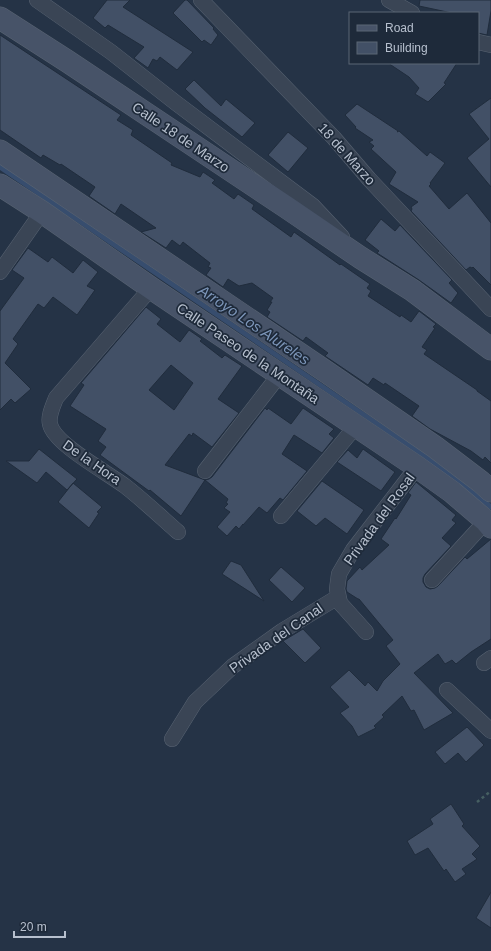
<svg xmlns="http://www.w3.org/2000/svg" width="491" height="951" viewBox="0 0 491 951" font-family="Arial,sans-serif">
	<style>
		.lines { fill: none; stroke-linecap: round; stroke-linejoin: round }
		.stream { stroke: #374d6e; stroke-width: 5 }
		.building { fill: #425066; stroke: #202c3c; fill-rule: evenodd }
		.street-casing { stroke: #586372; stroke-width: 16 }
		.secondary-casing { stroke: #586372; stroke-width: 23 }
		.path { stroke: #465f62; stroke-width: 2.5; stroke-dasharray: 3 3; stroke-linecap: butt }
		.street { stroke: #3a4555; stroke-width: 15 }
		.secondary { stroke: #475368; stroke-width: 22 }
		.labels { text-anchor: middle; stroke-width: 3.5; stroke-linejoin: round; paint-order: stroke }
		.street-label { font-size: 14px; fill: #b7c0ce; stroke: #1e2a3a }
		.water-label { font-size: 15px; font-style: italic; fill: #7c95b8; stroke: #1e2a3a }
	</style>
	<rect width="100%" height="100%" fill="#253346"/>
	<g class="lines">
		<!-- stream -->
		<path class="stream" d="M0,167L423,455L491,507"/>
	</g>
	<!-- building -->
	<path class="building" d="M107,0H130L123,7L193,52L177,70L160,57L157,61L153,59L148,68L134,58L144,47L108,25L105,28L93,18Z
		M185,0H187L214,28L213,29L218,35L211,45L204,40L202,42L173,13Z
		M420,0H491V11L487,35L478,33V13H452L419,6Z
		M0,35L121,115L117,120L133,130L131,135L172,163L171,165L200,177L203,172L215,180L212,183L234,199L238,194L254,205L252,209L291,237L294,232L340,265L341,264L370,284L367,288L371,291L368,296L400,317L401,315L411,322L419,311L436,324L433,327L435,328L422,347L427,350L424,354L477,390V391L491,401V463L485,457L483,460L471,451L430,429L412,416L419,406L385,383L384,385L373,378L368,385L325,356L328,353L306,337L303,341L267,317L270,312L267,310L272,302H270L273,298L252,283L239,286L228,279L223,287L206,275L211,268L208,267L210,263L183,242L180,246L172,240L166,248L141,232L156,228L121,204L115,214L89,196L95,187L61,164L60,165L43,155L41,158L0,130Z
		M388,63H457L444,83L446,84L428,102L415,94L419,88L409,77Z
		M194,80L221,106L226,99L255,123L242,137L205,108L185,89Z
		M491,98V187L467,158L489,139L469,114Z
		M357,104L398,131L397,132L399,131L427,156L430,152L445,163L430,183L431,184L429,186L449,209L467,193L491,223V285L473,267L472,268L470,267L466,270L411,211L412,209L411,207L418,202L389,184L396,172L371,149L374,146L369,142L373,140L355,128L356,127L345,115Z
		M288,132L308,148L288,172L268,155Z
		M381,219L395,231L400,225L452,280L449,283L458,293L451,303L419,280L377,253L379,251L365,240Z
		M28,248L48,262L52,257L73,273L83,260L98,272L87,286L95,290L77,315L53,297L44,308L38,304L13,339L18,344L5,363L31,389L15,403L11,399L0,410V311L24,278L12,270Z
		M146,307L161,319L157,324L180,342L189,330L202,339L200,341L222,358L225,355L242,366L218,399L239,413L212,447L193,433L192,436L189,434L165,465L205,480L181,516L150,490L149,491L100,455L106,447L98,441L106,429L70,406L84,385L81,383ZM171,365L193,383L174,410L149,390Z
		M265,408L267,410L268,408L291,424L303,408L334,429L329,434L334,438L322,453L294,435L282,454L307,471L283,500L280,498L267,513L259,507L243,525V524L239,529L236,526L227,536L217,527L230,512L224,508L228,504L226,503L228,499L205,480L209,479L212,477Z
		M39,449L77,479L67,490L46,472L37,483L6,461H29Z
		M363,449L395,472L381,491L337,462L348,450L357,458Z
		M322,481L364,510L347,534L325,518L316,526L297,511Z
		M416,482L456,515L452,520L456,523L442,538L451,546L425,574L423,578V582L426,587L430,589L435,588L438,586L465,557L467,559L491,539V639L471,652L456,664L452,660L445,664L438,654L414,673L453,713L424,730L414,710L411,711L402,696L382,715L384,717L374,726L376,728L358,737L352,726L340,713L349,707L330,687L349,670L365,686L368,682L377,691L383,681L400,664L386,646L393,640L359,599H358L347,592L346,589L347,581L360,567L362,570L389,545L381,539L395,518L396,519L411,495L408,493Z
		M73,483L102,507L97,512L99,513L89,528L58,502Z
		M231,561L241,565L264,601L222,574Z
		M281,567L305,588L292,602L269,580Z
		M303,629L321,648L305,663L283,641Z
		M467,727L484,745L466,762L458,753L445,764L435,752Z
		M451,804L464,824L462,826L480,846L472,854L477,859L462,869L466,874L455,882L446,869L444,871L428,848L415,855L407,841L433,824L430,819Z
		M491,892V928L476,918Z"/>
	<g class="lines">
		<!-- street casing -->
		<g class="street-casing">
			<path id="street" d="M37,0L111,52L176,103L313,206L342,237
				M201,0L334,138L369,179L491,309
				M389,0L412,13
				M478,42L491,45
				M0,272L42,212
				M151,288L56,398C53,406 48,416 50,424C54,444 108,473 125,486C143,500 161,517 178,532
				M205,471L280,374
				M281,516L356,426
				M432,580L486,521
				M366,632L340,603L337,589L339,574L353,550L417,467
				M484,663L491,658
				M447,690L491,731
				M172,739L195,702L233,666L282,631L338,597"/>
		</g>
		<!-- secondary casing -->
		<g class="secondary-casing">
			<path id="secondary" d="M0,18L67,61L286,207L361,258L412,290L491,349
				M0,151L325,371L435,447L481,482L491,491
				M0,185L42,212L151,288L417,467L452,492L486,521L491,527"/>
		</g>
		<!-- path -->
		<path class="path" d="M477,802L491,791"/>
		<!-- street -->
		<use href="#street" class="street"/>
		<!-- secondary -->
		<use href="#secondary" class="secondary"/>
	</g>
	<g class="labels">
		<!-- street labels -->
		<g class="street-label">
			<text transform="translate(181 137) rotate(34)" y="5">Calle 18 de Marzo</text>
			<text transform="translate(347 154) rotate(48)" y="5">18 de Marzo</text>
			<text transform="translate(248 353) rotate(34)" y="5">Calle Paseo de la Montaña</text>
			<text transform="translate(92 462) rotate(35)" y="5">De la Hora</text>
			<text transform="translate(379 519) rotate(-54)" y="5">Privada del Rosal</text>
			<text transform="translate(276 638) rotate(-35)" y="5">Privada del Canal</text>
		</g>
		<!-- water labels -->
		<g class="water-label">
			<text transform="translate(254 325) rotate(34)" y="5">Arroyo Los Alureles</text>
		</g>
	</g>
	<!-- legend -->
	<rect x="349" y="12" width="130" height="52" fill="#1e2a3a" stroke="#5b6675"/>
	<rect x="357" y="25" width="20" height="6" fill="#475368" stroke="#5b6675"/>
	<text x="385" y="32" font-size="12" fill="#b7c0ce">Road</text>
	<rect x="357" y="42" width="20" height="12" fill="#425066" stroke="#5b6675"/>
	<text x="385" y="52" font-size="12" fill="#b7c0ce">Building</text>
	<!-- scale -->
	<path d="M14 931v6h51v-6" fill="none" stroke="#b7c0ce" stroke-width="2"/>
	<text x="20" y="931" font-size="12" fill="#b7c0ce" stroke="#1e2a3a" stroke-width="3" paint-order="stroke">20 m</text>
</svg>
